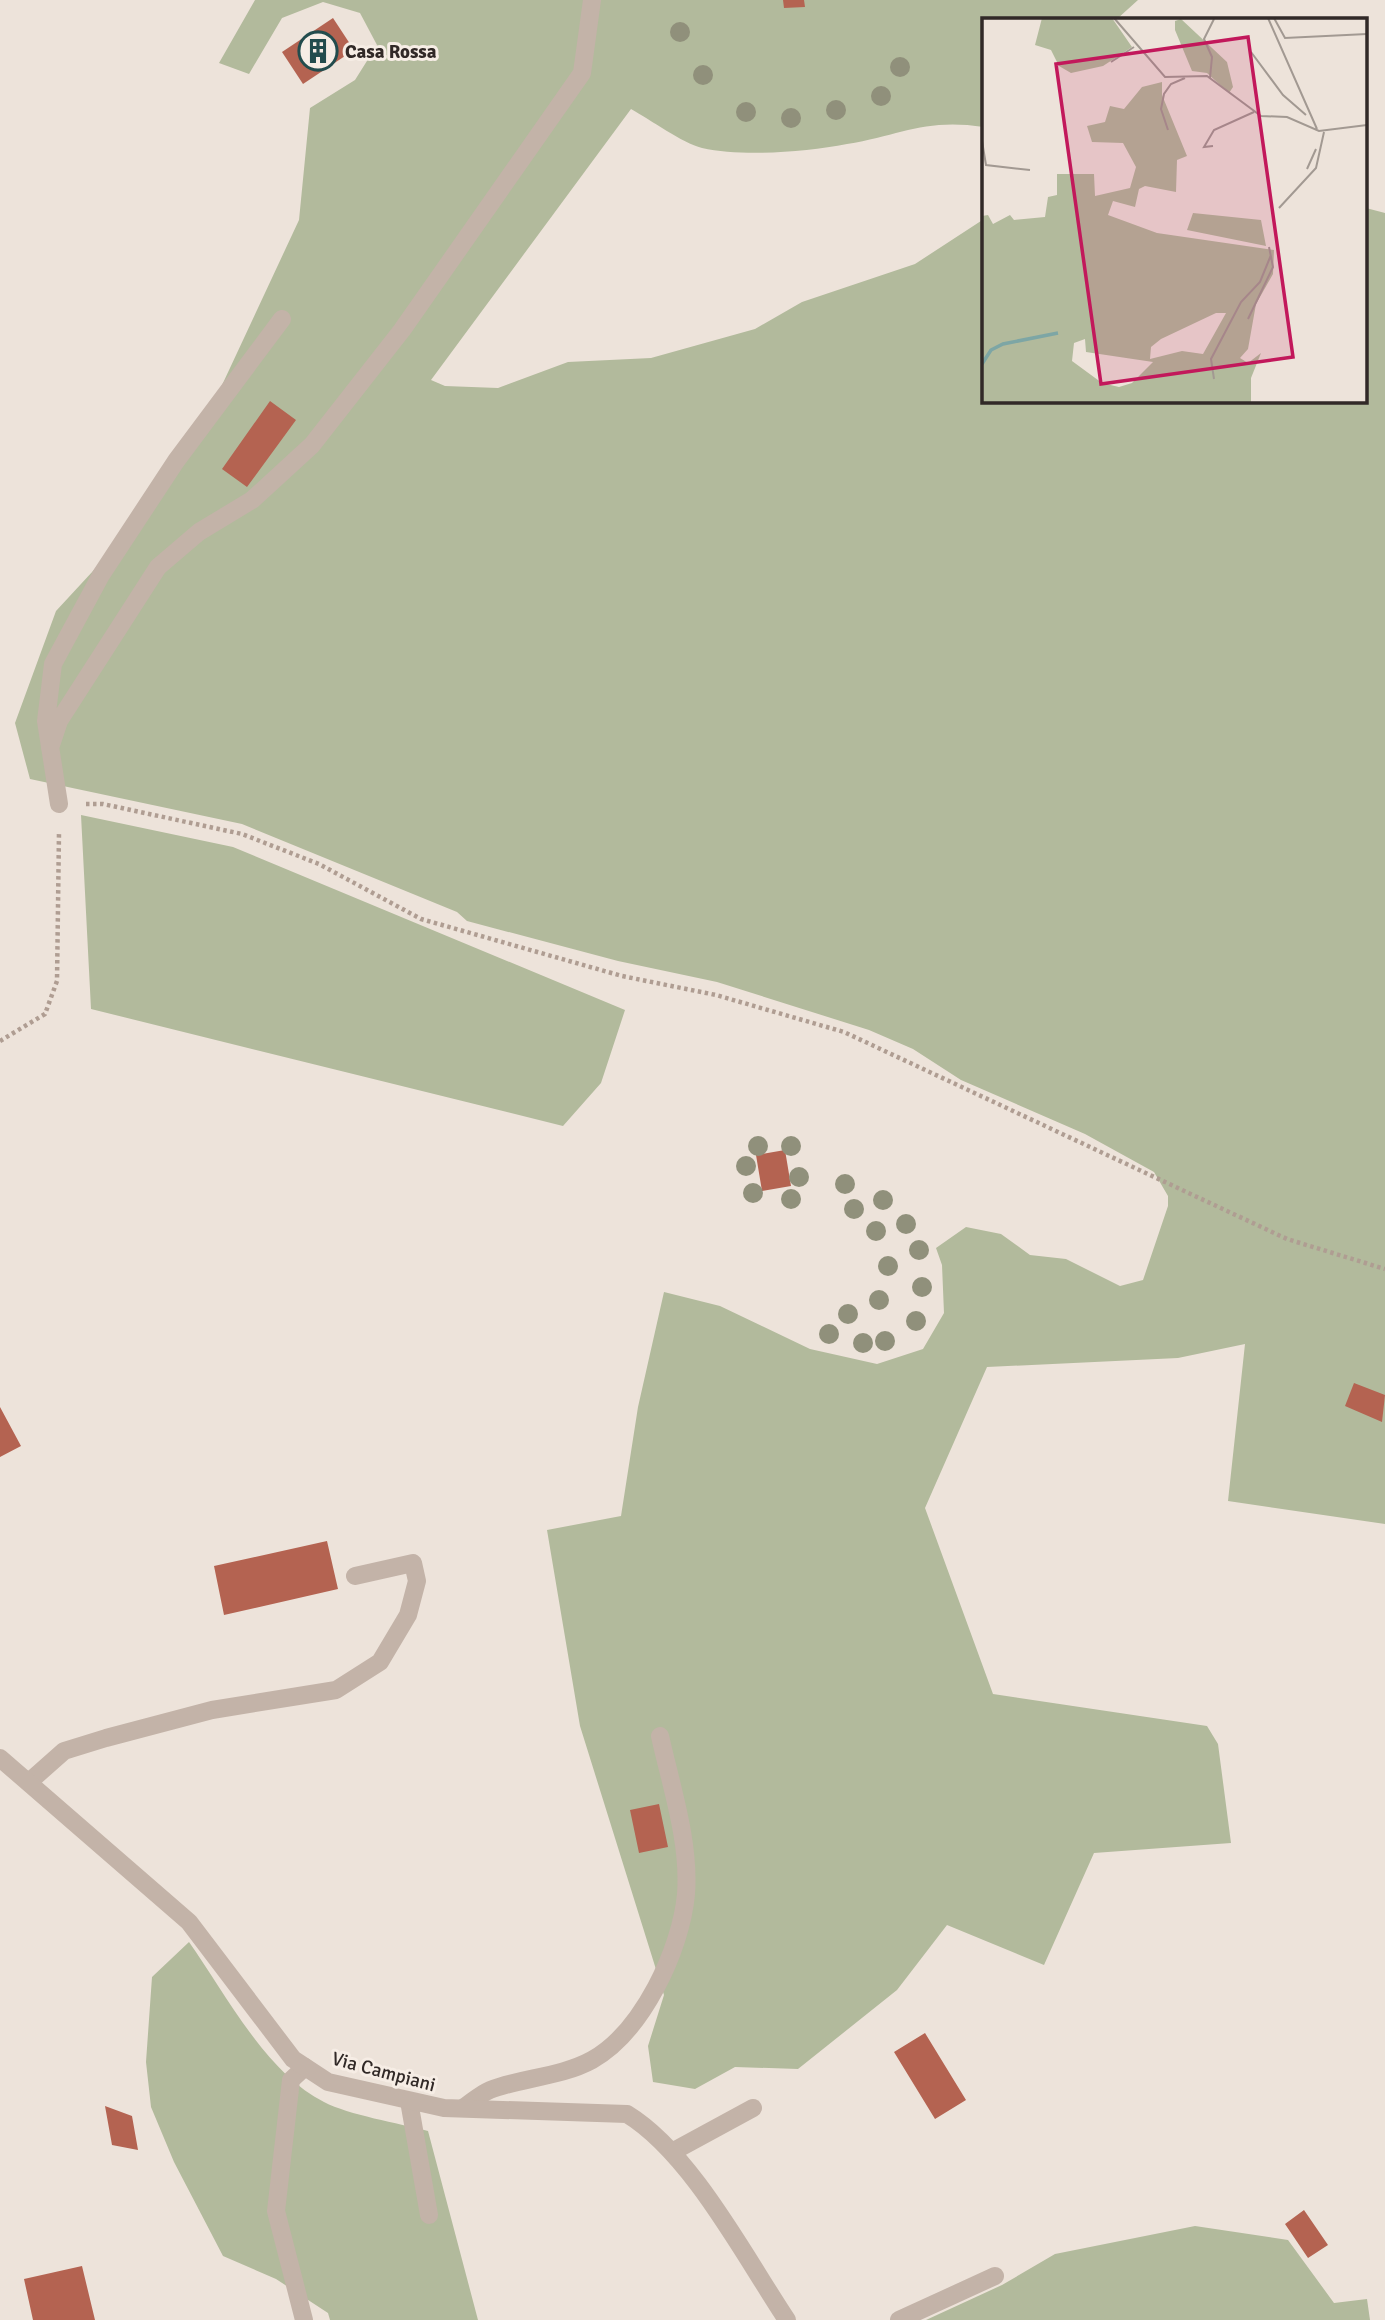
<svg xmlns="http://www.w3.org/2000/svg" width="1385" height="2320" viewBox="0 0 1385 2320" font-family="Signika,sans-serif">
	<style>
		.green { fill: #b2ba9c }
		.building { fill: #b46351 }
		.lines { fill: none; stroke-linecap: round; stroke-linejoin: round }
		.path { stroke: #af9d92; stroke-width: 4.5; stroke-dasharray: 3.5 3.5; stroke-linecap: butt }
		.lane { stroke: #c3b3a8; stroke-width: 18 }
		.street { stroke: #c3b3a8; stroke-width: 18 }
		.tree { fill: #90907b }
		.labels { text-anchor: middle; stroke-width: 6; stroke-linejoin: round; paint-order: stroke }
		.poi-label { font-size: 19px; font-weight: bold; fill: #312927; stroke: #f6ede5; text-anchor: start }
		.street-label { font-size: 19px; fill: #312927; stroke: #f6ede5 }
		.inset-river { fill: none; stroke: #7da6a5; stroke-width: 3.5 }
		.inset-road { fill: none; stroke: #a29992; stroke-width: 2 }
		.view { fill: #c2185b; fill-opacity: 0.15; stroke: #c2185b; stroke-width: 3.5 }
		.inset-edge { fill: none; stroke: #312927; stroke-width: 3.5 }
	</style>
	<rect width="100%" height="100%" fill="#ede3da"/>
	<!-- green -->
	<path class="green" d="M255,0H1138L1117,19H984V127C925,118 902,135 847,144C805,152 743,157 702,148C682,143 651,120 631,109L431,380L445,386L498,388L568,362L651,358L755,329L802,302L915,264L984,219V401H1366V208L1385,213V1524L1228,1501L1245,1344L1178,1358L987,1367L925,1508L993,1694L1207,1726L1218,1744L1231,1843L1094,1853L1044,1965L947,1925L897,1990L798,2069L735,2067L695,2089L653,2082L648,2046L664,1995L580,1726L547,1530L621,1516L638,1407L664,1292L720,1306L810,1349L877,1364L923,1349L944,1313L942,1265L936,1248L966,1227L1001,1234L1030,1255L1066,1259L1120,1286L1143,1280L1168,1206V1196L1154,1172L1085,1134L961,1080L913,1049L869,1030L717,982L618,961L467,921L457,912L242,824L30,779L15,723L56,611L105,558L209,413L299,220L310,108L355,80L377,45L360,13L323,2L282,18L249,74L219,63Z
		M81,815L233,847L625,1010L601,1083L563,1126L91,1009Z
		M189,1942C225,1993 266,2073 324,2102C349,2115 398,2123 428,2131L478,2320H330L328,2313L276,2279L223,2256L174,2162L151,2107L146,2062L152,1977Z
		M1195,2226L1288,2240L1334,2303L1367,2299L1370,2320H926L1002,2285L1055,2254Z"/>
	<!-- building -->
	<path class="building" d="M783,0H804L805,7L784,8Z
		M333,18L354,50L303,84L282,52Z
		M270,401L296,420L247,487L222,469Z
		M785,1150L791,1186L762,1191L756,1155Z
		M1354,1383L1385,1395L1382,1422L1345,1406Z
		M0,1407L21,1446L0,1457Z
		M327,1541L338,1589L224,1615L214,1566Z
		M659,1804L668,1847L639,1853L630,1810Z
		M925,2033L966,2100L935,2119L894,2052Z
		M105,2106L132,2116L138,2150L112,2145Z
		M1304,2210L1328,2245L1308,2258L1285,2224Z
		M82,2266L95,2320H33L24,2279Z"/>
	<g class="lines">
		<!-- path -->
		<path class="path" d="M86,804H103L242,834L319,864L421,919L622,976L716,995L844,1032L1287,1239L1385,1269
			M0,1041L45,1014L57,981L59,832"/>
		<!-- lane -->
		<path class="lane" d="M50,748L59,721L158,567L199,532L252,500L312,445L402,330L582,73L592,0
			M59,804L46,721L53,664L101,575L176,461L282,319
			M29,1782L64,1751L106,1738L212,1710L336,1690L380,1662L408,1615L417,1581L413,1563L355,1576
			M409,2101L429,2215
			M463,2108C471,2103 480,2094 490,2090C520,2078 561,2077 592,2060C642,2032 681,1950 686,1894C690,1842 671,1786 660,1736
			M672,2152L753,2108
			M304,2320L276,2211L291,2080L305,2067
			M899,2320L995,2276"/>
		<!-- street -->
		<path class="street" d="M0,1758L189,1922L293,2059L328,2082L444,2108L627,2114C691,2153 745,2257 787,2320"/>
	</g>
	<!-- trees -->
	<g class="tree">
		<circle cx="680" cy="32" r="10"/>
		<circle cx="900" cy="67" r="10"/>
		<circle cx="703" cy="75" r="10"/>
		<circle cx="881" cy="96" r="10"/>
		<circle cx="836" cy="110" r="10"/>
		<circle cx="746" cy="112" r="10"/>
		<circle cx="791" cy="118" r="10"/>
		<circle cx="758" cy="1146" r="10"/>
		<circle cx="791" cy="1146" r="10"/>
		<circle cx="746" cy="1166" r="10"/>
		<circle cx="799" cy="1177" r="10"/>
		<circle cx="845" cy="1184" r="10"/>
		<circle cx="753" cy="1193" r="10"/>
		<circle cx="791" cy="1199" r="10"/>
		<circle cx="883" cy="1200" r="10"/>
		<circle cx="854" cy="1209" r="10"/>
		<circle cx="906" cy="1224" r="10"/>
		<circle cx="876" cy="1231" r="10"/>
		<circle cx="919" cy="1250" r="10"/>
		<circle cx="888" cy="1266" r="10"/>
		<circle cx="922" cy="1287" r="10"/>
		<circle cx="879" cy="1300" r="10"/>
		<circle cx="848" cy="1314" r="10"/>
		<circle cx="916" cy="1321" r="10"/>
		<circle cx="829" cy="1334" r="10"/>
		<circle cx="885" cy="1341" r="10"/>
		<circle cx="863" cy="1343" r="10"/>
	</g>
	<!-- icons -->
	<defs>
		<g id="building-ring" transform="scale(2.0125)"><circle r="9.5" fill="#f6ede5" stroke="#224c4d" stroke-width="1.5"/><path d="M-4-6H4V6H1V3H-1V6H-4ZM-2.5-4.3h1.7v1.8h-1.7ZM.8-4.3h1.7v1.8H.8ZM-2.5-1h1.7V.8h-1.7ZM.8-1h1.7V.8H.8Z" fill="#224c4d"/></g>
	</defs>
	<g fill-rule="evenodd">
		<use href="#building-ring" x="318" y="51"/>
	</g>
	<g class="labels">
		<!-- poi labels -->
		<g class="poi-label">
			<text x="345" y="58">Casa Rossa</text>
		</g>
		<!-- street labels -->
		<g class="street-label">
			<text transform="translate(384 2071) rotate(15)" y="7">Via Campiani</text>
		</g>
	</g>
	<!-- overview -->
	<g transform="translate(982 18)">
		<rect width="385" height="385" fill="#ede3da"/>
		<path d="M60,0H130L150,29L121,48L89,55L77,48L69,32L53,27ZM199,1L245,44L251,69L247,75L225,55L210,53L193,12V3ZM180,64V77L205,138L195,142L194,174L163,168L157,171L153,189L131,183L126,197L175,215L292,232L291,256L274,286L266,331L258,340L266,345L279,335L269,360V385H0V198L6,197L11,206L28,197L32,202L63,199L66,179L75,177V156H112L113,178L148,170L154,149L141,125L110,124L105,108L123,104L128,88L142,91L160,69ZM234,295H244L221,336L200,333L168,341L169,329L179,321ZM103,321L104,334L171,344L150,365L137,369L120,365L90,343L92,325ZM211,195L279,202L284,228L205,212Z" fill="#b2ba9c" fill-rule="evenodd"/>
		<path class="inset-river" d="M0,346L9,332L21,326L76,315"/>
		<path class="inset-road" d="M132,0L183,59L225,58L279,98L305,99L337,113L385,107M286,0L335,111M292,0L303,20L385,16M269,34L301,77L324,97M129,44L152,29M228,60L230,39L222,21L232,1M186,112L179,91L182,76L189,66L203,60M0,123L4,147L48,152M231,128L222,129L232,112L272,94M325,151L334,131M297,190L334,150L342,114M266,301L291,249L287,229M232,361L229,341L259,284L278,264L289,237"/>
		<path class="view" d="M266,19L311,339L119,366L74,46Z"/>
		<rect width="385" height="385" class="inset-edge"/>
	</g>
</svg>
